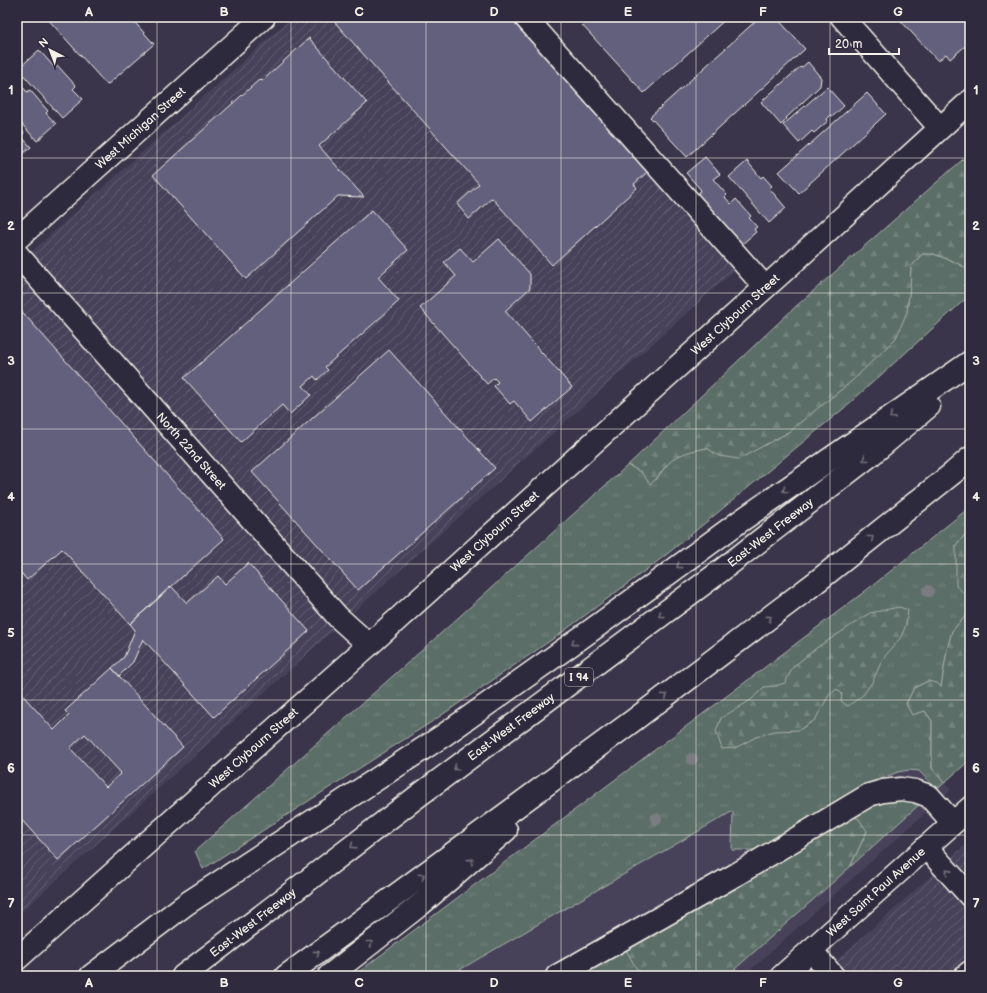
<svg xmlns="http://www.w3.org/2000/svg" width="987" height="993" viewBox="0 0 987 993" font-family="'Balsamiq Sans',sans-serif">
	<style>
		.built { fill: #47425a }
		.industrial { fill: url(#industrial-furrows) }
		.grass { fill: url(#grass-tufts); stroke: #a8b0a8 }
		.forest { fill: url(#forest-firs); stroke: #a8b0a8 }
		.building { fill: #64607e; stroke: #f4f1e8; fill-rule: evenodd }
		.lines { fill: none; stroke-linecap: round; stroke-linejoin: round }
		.minor-casing { stroke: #f4f1e8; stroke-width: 25 }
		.highway-casing { stroke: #f4f1e8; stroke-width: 25 }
		.minor { stroke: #2f2a3d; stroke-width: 22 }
		.highway { stroke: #2f2a3d; stroke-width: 22 }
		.tree { fill: #7a7c81 }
		.oneway { stroke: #747079 }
		.grid { fill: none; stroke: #f4f1e8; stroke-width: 1; stroke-opacity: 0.55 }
		.labels { text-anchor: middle; stroke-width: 3; stroke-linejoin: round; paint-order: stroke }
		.shield { fill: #2f2a3d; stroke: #b9b5b5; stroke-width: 1 }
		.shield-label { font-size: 11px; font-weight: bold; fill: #f4f1e8 }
		.street-label { font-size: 12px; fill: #f4f1e8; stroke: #2f2a3d }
		.neatline { fill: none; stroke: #f4f1e8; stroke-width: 1.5 }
		.grid-label { font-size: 13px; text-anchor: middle; font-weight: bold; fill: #f4f1e8 }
	</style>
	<defs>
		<pattern id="industrial-furrows" width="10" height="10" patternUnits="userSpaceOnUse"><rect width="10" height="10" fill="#47425a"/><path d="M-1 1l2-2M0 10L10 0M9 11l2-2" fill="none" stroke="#625e72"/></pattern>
		<pattern id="grass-tufts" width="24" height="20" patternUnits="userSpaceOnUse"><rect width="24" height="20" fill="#5b6e67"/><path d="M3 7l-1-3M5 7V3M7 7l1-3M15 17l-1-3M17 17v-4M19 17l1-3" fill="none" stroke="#73837d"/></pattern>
		<pattern id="forest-firs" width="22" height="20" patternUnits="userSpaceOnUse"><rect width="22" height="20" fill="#5b6e67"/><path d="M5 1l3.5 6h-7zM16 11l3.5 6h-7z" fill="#73837d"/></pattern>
	</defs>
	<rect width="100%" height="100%" fill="#3a354a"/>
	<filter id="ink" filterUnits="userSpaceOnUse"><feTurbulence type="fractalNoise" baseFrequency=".025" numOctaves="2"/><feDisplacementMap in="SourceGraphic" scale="8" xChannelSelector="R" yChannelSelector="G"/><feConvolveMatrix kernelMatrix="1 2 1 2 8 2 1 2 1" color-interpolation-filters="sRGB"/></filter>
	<g filter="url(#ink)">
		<!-- built -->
		<path class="built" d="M917,751L951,790L744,976H449L733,811L732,850Z"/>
		<!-- industrial -->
		<path class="industrial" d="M292,17H511L736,269L367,600L17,916V265Z
			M970,841V976H819Z"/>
		<!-- grass -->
		<path class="grass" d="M922,254H934L955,262L970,270V295L843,409L744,491L666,555L560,634L436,719L203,869L195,851L420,652L628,465L656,480C661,473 666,465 673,459C682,451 696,450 707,448L719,456L787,433L816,409L907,312L910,285L911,267Z
			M970,507V529L956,545L964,593L970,590V611L952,631L947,650L941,688L928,681L914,688L906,704L925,711L932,721V768L944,783L937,790L919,771L909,770L898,772L885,777L864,788L758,850H732L733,811L449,976H353L752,677L877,582Z
			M897,797L921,803L850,867L867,831L850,815L876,802Z
			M625,948L656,976H575Z"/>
		<!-- forest -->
		<path class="forest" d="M970,153V270L955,262L934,254H922L911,267L910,285L907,312L896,338L852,381L787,433L739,459L719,456L707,448C691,451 678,453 667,465C660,472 658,479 650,484L641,472L628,465L794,308Z
			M970,529V590L964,593L956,586V545Z
			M899,607L908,610L906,625L901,637L882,660L873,681L863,695L848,706L841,701L842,694L837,689L829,695L815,720L799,730L774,731L756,737L735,748L722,749L716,731L721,718L751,700L764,687L775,686L785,683L793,667L815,649L870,613Z
			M970,611V760L944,783L932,768V721L925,711L912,715L906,704L914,688L928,681L937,683L941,687L947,650L952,631Z
			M850,815L859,819L867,831L850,867L727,976H646L636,968L625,948Z"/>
		<!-- building -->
		<path class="building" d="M46,17H130L154,44L107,85Z
			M331,17H509L647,172L634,184L637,188L552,265L492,198L469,219L457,204L479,184L331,18Z
			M591,17H728L644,93L582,25Z
			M760,17H776L805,49L687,157L650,117Z
			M905,17H970V42L950,59L946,54L938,61L901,21Z
			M309,38L367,103L319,146L364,197H363L338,196L246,279L153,175L260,79L262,81Z
			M39,50L55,68L58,66L76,86L73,89L83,99L62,118L18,69Z
			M808,62L821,78L820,86L786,118L787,119L781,125L761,102L800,67L801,68Z
			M17,80L27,92L30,90L48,111L46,113L56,124L37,141L17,119Z
			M827,87L844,106L833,116L831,115L827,119L828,121L814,133L812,131L799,143L783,125Z
			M867,93L886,114L799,193L779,172Z
			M17,125L24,133L21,136L31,147L17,159Z
			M705,157L720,174L713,179L727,195L725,197L731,204L736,199L751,216L749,218L757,227L754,229L756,232L741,245L697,195L701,190L686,173Z
			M747,161L761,178L763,176L772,186L769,188L786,208L769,223L729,177Z
			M372,210L408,250L378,277L399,301L325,367L328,370L317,380L314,376L303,386L311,395L290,414L282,405L241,442L184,378Z
			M499,239L530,274V288L505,311L572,387L532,422L514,401L510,404L494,386L498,382L494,378L487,384L420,308L456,276L444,262L460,248L473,262Z
			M17,306L224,539L130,624L62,549L27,580L17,568Z
			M389,350L495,468L358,590L252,472Z
			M248,563L309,631L214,717L143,639L133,662L119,676L112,668L124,657L135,630L130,624L171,586L187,603L218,576L225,584Z
			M112,668L183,747L58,860L17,815V689L54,730L69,715L65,711ZM85,734L121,773L106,787L70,748Z"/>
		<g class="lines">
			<!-- minor casing -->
			<g class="minor-casing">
				<g id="minor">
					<path d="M525,17L765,287"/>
					<path d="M842,17L940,128"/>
					<path id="s1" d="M17,239L264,17"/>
					<path id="s2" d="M17,254L338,617L369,645"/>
					<path d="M926,847L970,896"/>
					<path d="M811,950L833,976"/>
					<path id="s3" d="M17,959L369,645L798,258L970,101"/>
					<path d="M557,976L737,874L869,795L883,791L901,789L915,791L929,796L953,823"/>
					<path id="s4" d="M782,976L970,808"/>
					<path d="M965,976L970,972"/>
				</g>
			</g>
			<!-- highway casing -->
			<g class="highway-casing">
				<g id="highway">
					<path d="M91,976L186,904L444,735L593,629L739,522L970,362"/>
					<path id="s5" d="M183,976L418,796L714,576L872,454L929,406"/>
					<path d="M286,976L634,720L815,583L953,473L970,458"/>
					<path d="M329,976L421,904L506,830"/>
				</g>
			</g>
			<!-- minor -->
			<use href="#minor" class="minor"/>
			<!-- highway -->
			<use href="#highway" class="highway"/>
		</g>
		<!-- trees -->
		<g class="tree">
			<circle cx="928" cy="591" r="6"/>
			<circle cx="692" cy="759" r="6"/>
			<circle cx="656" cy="819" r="6"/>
		</g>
		<!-- one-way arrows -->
		<defs><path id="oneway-chevron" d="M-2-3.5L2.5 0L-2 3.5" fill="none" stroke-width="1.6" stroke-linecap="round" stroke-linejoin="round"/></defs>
		<g class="oneway">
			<use href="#oneway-chevron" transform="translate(892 416) rotate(145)"/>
			<use href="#oneway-chevron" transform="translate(865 459) rotate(142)"/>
			<use href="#oneway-chevron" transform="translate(785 490) rotate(145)"/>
			<use href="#oneway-chevron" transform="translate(871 538) rotate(-39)"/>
			<use href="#oneway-chevron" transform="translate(679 566) rotate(144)"/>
			<use href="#oneway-chevron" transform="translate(661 615) rotate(143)"/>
			<use href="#oneway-chevron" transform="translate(769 618) rotate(-37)"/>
			<use href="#oneway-chevron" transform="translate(574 643) rotate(144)"/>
			<use href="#oneway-chevron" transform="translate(665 696) rotate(-37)"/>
			<use href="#oneway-chevron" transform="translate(456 768) rotate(143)"/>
			<use href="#oneway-chevron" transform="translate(353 846) rotate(143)"/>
			<use href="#oneway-chevron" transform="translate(471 861) rotate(-41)"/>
			<use href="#oneway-chevron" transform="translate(948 872) rotate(-132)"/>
			<use href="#oneway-chevron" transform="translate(422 876) rotate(-36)"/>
			<use href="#oneway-chevron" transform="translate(370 943) rotate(-38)"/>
			<use href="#oneway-chevron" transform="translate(317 953) rotate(-36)"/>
		</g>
	</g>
	<!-- grid -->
	<path class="grid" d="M157,17V976M291,17V976M426,17V976M561,17V976M696,17V976M830,17V976M17,158H970M17,293H970M17,429H970M17,564H970M17,700H970M17,835H970"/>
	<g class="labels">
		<!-- shield labels -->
		<rect class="shield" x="565" y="668" width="28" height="18" rx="3"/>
		<g class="shield-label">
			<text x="579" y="681">I 94</text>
		</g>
		<!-- street labels -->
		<g class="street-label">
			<text dy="4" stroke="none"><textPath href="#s1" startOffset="166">West Michigan Street</textPath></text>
			<text dy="4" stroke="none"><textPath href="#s3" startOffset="965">West Clybourn Street</textPath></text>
			<text dy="4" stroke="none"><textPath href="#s2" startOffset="263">North 22nd Street</textPath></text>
			<text dy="4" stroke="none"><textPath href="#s3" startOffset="641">West Clybourn Street</textPath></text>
			<text dy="4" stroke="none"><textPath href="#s5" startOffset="736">East-West Freeway</textPath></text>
			<text dy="4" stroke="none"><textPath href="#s5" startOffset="412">East-West Freeway</textPath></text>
			<text dy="4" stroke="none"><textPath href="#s3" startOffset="317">West Clybourn Street</textPath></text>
			<text dy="4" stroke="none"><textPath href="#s4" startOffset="126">West Saint Paul Avenue</textPath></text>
			<text dy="4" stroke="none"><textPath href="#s5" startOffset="88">East-West Freeway</textPath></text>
		</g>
	</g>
	<!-- margin -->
	<rect width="987" height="993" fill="none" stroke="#2f2a3d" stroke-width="44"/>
	<!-- north arrow -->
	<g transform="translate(50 50) rotate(318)" stroke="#2f2a3d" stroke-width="3" paint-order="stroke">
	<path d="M0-3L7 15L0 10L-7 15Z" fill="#f4f1e8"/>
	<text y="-6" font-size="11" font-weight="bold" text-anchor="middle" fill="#f4f1e8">N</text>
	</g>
	<!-- scale -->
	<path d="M829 48v6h70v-6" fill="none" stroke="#f4f1e8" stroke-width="2"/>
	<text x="835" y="48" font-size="12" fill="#f4f1e8" stroke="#2f2a3d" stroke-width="3" paint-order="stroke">20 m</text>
	<rect x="22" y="22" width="943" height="949" class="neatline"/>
	<g class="grid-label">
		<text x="89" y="16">A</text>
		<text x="224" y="16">B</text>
		<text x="359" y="16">C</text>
		<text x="494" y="16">D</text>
		<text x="628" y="16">E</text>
		<text x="763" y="16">F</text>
		<text x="898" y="16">G</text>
		<text x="11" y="94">1</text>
		<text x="976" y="94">1</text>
		<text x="11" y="230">2</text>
		<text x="976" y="230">2</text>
		<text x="11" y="365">3</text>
		<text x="976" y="365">3</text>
		<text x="11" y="501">4</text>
		<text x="976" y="501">4</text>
		<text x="11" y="637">5</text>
		<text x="976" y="637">5</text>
		<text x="11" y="772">6</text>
		<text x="976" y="772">6</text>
		<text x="11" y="908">7</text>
		<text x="976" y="908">7</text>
		<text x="89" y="987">A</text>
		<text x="224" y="987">B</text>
		<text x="359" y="987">C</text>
		<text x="494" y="987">D</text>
		<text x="628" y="987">E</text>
		<text x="763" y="987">F</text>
		<text x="898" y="987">G</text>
	</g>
</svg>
